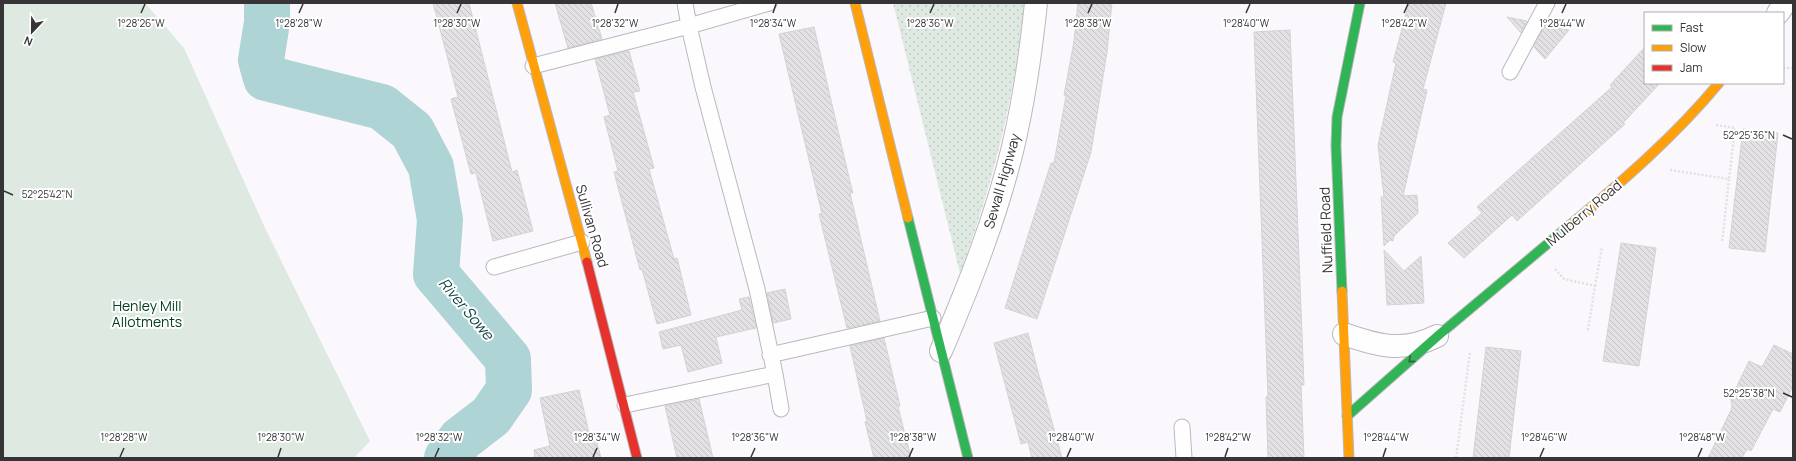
<svg xmlns="http://www.w3.org/2000/svg" width="1796" height="461" viewBox="0 0 1796 461" font-family="Manrope,sans-serif">
	<style>
		.grass { fill: url(#grass-dots) }
		.garden { fill: #dee9e2 }
		.lines { fill: none; stroke-linecap: round; stroke-linejoin: round }
		.river { stroke: #afd4d5; stroke-width: 46 }
		.building { fill: url(#building-back-hatch); stroke: #d3d2d5 }
		.lane-casing { stroke: #bbb8bc; stroke-width: 17 }
		.street-casing { stroke: #bbb8bc; stroke-width: 24 }
		.fast-casing { stroke: #bbb8bc; stroke-width: 11 }
		.slow-casing { stroke: #bbb8bc; stroke-width: 11 }
		.jam-casing { stroke: #bbb8bc; stroke-width: 11 }
		.path { stroke: #e1e0e1; stroke-width: 2.5; stroke-dasharray: 2 2; stroke-linecap: butt }
		.lane { stroke: #fefeff; stroke-width: 15 }
		.street { stroke: #fefeff; stroke-width: 22 }
		.fast { stroke: #30b455; stroke-width: 9 }
		.slow { stroke: #ff9f0a; stroke-width: 9 }
		.jam { stroke: #e5322d; stroke-width: 9 }
		.oneway { stroke: #346142 }
		.ticks { fill: none; stroke: #363437; stroke-width: 1.5 }
		.labels { text-anchor: middle; stroke-width: 4; stroke-linejoin: round; paint-order: stroke }
		.street-label { font-size: 14px; fill: #363437; stroke: #fff }
		.park-label { font-size: 14px; fill: #02401c; stroke: #fff }
		.water-label { font-size: 15px; font-style: italic; fill: #154646; stroke: #fff }
		.ticks-label { font-size: 10px; text-anchor: middle; fill: #363437; stroke: #fff; stroke-width: 4; stroke-linejoin: round; paint-order: stroke }
	</style>
	<defs>
		<pattern id="grass-dots" width="8" height="8" patternUnits="userSpaceOnUse"><rect width="8" height="8" fill="#dee9e2"/><path d="M2 2h.1M6 6h.1" fill="none" stroke="#bfc8c2" stroke-width="1.8" stroke-linecap="round"/></pattern>
		<pattern id="building-back-hatch" width="6" height="6" patternUnits="userSpaceOnUse"><rect width="6" height="6" fill="#e3e1e4"/><path d="M-1 5l2 2M0 0l6 6M5-1l2 2" fill="none" stroke="#c3c2c4"/></pattern>
	</defs>
	<rect width="100%" height="100%" fill="#fbf8fd"/>
	<!-- grass -->
	<path class="grass" d="M893,3H1024C1016,95 992,186 960,273Z"/>
	<!-- garden -->
	<path class="garden" d="M3,3H145L184,48L265,228L370,441L354,458H3Z"/>
	<g class="lines">
		<!-- river -->
		<path class="river" d="M267,3V22L261,60L266,78L382,107L412,131L431,167L440,220L436,274L508,359L509,390L491,416L461,439L447,458"/>
	</g>
	<!-- building -->
	<path class="building" d="M433,3H469L512,172L517,170L533,231L493,241L476,173L471,174L451,99L458,97Z
		M555,3H591L602,39L568,48Z
		M1078,3H1112L1107,52L1091,152L1037,319L1005,308L1051,163H1054L1066,96L1064,95L1074,41Z
		M1409,3H1446L1423,89L1427,90L1403,196L1417,195L1418,213L1394,236L1393,241L1390,240L1384,246L1381,197H1384L1378,145L1396,63L1393,62Z
		M1507,17L1527,21L1521,33Z
		M1545,25L1569,30L1545,59L1534,47Z
		M814,27L850,182L853,193H850L880,321L847,328L819,214H822L779,34Z
		M1290,30L1304,385H1301L1304,458H1268L1266,397L1268,396L1254,32Z
		M1645,47V83H1660L1623,123L1625,124L1517,221L1512,215L1464,258L1448,243L1482,213L1477,207L1612,87L1610,85Z
		M629,51L640,91L633,92L654,168L649,169L674,259L677,258L691,315L657,324L642,269L640,270L614,172L618,171L604,117L610,115L595,59Z
		M1743,129L1778,133L1765,252L1729,248Z
		M1621,243L1656,248L1639,366L1603,361Z
		M1384,250L1404,271L1421,256L1424,303L1387,305Z
		M785,289L791,319L773,323L767,293Z
		M749,297L756,328L716,337L722,363L688,372L681,345L663,349L659,332L742,310L739,299Z
		M1028,333L1037,368L1062,458H1032L1028,442L1021,444L994,343Z
		M884,338L900,406L898,407L911,458H874L865,422L867,421L850,346Z
		M1774,345L1793,354V386L1780,412L1773,409L1751,451L1747,449L1742,458H1708L1732,408L1730,392L1735,390L1749,361L1762,367Z
		M1486,347L1521,351L1509,458H1473Z
		M579,390L590,437L595,435L601,458H535L534,450L550,446L540,398Z
		M699,399L713,458H677L665,406Z"/>
	<g class="lines">
		<!-- lane casing -->
		<g class="lane-casing">
			<path id="lane" d="M533,66L689,26L685,3
				M1510,72L1547,3
				M494,267L582,242
				M770,355L933,318
				M775,374L781,409
				M625,405L775,374L757,289L703,87L689,26L769,3
				M1182,427L1184,458"/>
		</g>
		<!-- street casing -->
		<g class="street-casing">
			<path id="street" d="M1778,13L1785,3
				M1344,334C1378,346 1403,353 1437,336
				M941,351C969,285 996,218 1013,147C1024,100 1031,51 1036,3"/>
		</g>
		<!-- fast casing -->
		<g class="fast-casing">
			<path id="fast" d="M908,218L968,458
				M1342,291L1336,146L1337,117L1360,3
				M1347,416L1440,334L1570,225"/>
		</g>
		<!-- slow casing -->
		<g class="slow-casing">
			<path id="slow" d="M517,3L587,262
				M855,3L908,218
				M1570,225C1623,181 1675,136 1719,83
				M1342,291L1349,458"/>
		</g>
		<!-- jam casing -->
		<g class="jam-casing">
			<path id="jam" d="M587,262L637,458"/>
		</g>
		<!-- path -->
		<path class="path" d="M1783,68H1793
			M1716,125L1735,128L1729,179
			M1670,170L1729,179L1722,243
			M1555,269L1564,279L1595,286L1588,330
			M1595,286L1602,247
			M1456,458L1470,352"/>
		<!-- lane -->
		<use href="#lane" class="lane"/>
		<!-- street -->
		<use href="#street" class="street"/>
		<!-- fast -->
		<use href="#fast" class="fast"/>
		<!-- slow -->
		<use href="#slow" class="slow"/>
		<!-- jam -->
		<use href="#jam" class="jam"/>
	</g>
	<!-- one-way arrows -->
	<defs><path id="oneway-chevron" d="M-2-3.5L2.5 0L-2 3.5" fill="none" stroke-width="1.6" stroke-linecap="round" stroke-linejoin="round"/></defs>
	<use class="oneway" href="#oneway-chevron" transform="translate(1411 360) rotate(139)"/>
	<!-- ticks -->
	<path class="ticks" d="M141,13L145,4M299,13L303,4M457,13L461,4M615,13L618,4M773,13L776,4M930,13L934,4M1088,13L1092,4M1246,13L1250,4M1404,13L1408,4M1562,13L1566,4M1783,135L1792,139M4,191L13,195M1783,393L1792,397M120,457L124,448M278,457L281,448M435,457L439,448M593,457L597,448M751,457L755,448M909,457L913,448M1067,457L1071,448M1225,457L1228,448M1383,457L1386,448M1540,457L1544,448M1698,457L1702,448"/>
	<g class="labels">
		<!-- street labels -->
		<g class="street-label">
			<text transform="translate(1002 181) rotate(-74)" y="5">Sewall Highway</text>
			<text transform="translate(1584 213) rotate(-40)" y="5">Mulberry Road</text>
			<text transform="translate(592 226) rotate(74)" y="5">Sullivan Road</text>
			<text transform="translate(1326 230) rotate(-92)" y="5">Nuffield Road</text>
		</g>
		<!-- park labels -->
		<g class="park-label">
			<text x="147" y="311">Henley Mill<tspan x="147" dy="16">Allotments</tspan></text>
		</g>
		<!-- water labels -->
		<g class="water-label">
			<text transform="translate(466 309) rotate(50)" y="5">River Sowe</text>
		</g>
	</g>
	<g class="ticks-label">
		<text x="141" y="27">1°28'26"W</text>
		<text x="930" y="27">1°28'36"W</text>
		<text x="299" y="27">1°28'28"W</text>
		<text x="457" y="27">1°28'30"W</text>
		<text x="615" y="27">1°28'32"W</text>
		<text x="773" y="27">1°28'34"W</text>
		<text x="1088" y="27">1°28'38"W</text>
		<text x="1246" y="27">1°28'40"W</text>
		<text x="1404" y="27">1°28'42"W</text>
		<text x="1562" y="27">1°28'44"W</text>
		<text x="1749" y="139">52°25'36"N</text>
		<text x="47" y="198">52°25'42"N</text>
		<text x="1749" y="397">52°25'38"N</text>
		<text x="124" y="441">1°28'28"W</text>
		<text x="281" y="441">1°28'30"W</text>
		<text x="439" y="441">1°28'32"W</text>
		<text x="597" y="441">1°28'34"W</text>
		<text x="755" y="441">1°28'36"W</text>
		<text x="913" y="441">1°28'38"W</text>
		<text x="1071" y="441">1°28'40"W</text>
		<text x="1228" y="441">1°28'42"W</text>
		<text x="1386" y="441">1°28'44"W</text>
		<text x="1544" y="441">1°28'46"W</text>
		<text x="1702" y="441">1°28'48"W</text>
	</g>
	<!-- border -->
	<rect width="1796" height="461" fill="none" stroke="#363437" stroke-width="8"/>
	<!-- legend -->
	<rect x="1644" y="12" width="140" height="72" fill="#ffffff" stroke="#afaeaf"/>
	<rect x="1652" y="25" width="20" height="6" fill="#30b455" stroke="#afaeaf"/>
	<text x="1680" y="32" font-size="12" fill="#363437">Fast</text>
	<rect x="1652" y="45" width="20" height="6" fill="#ff9f0a" stroke="#afaeaf"/>
	<text x="1680" y="52" font-size="12" fill="#363437">Slow</text>
	<rect x="1652" y="65" width="20" height="6" fill="#e5322d" stroke="#afaeaf"/>
	<text x="1680" y="72" font-size="12" fill="#363437">Jam</text>
	<!-- north arrow -->
	<g transform="translate(32 32) rotate(202)" stroke="#ffffff" stroke-width="3" paint-order="stroke">
	<path d="M0-3L7 15L0 10L-7 15Z" fill="#363437"/>
	<text y="-6" font-size="11" font-weight="bold" text-anchor="middle" fill="#363437">N</text>
	</g>
</svg>
